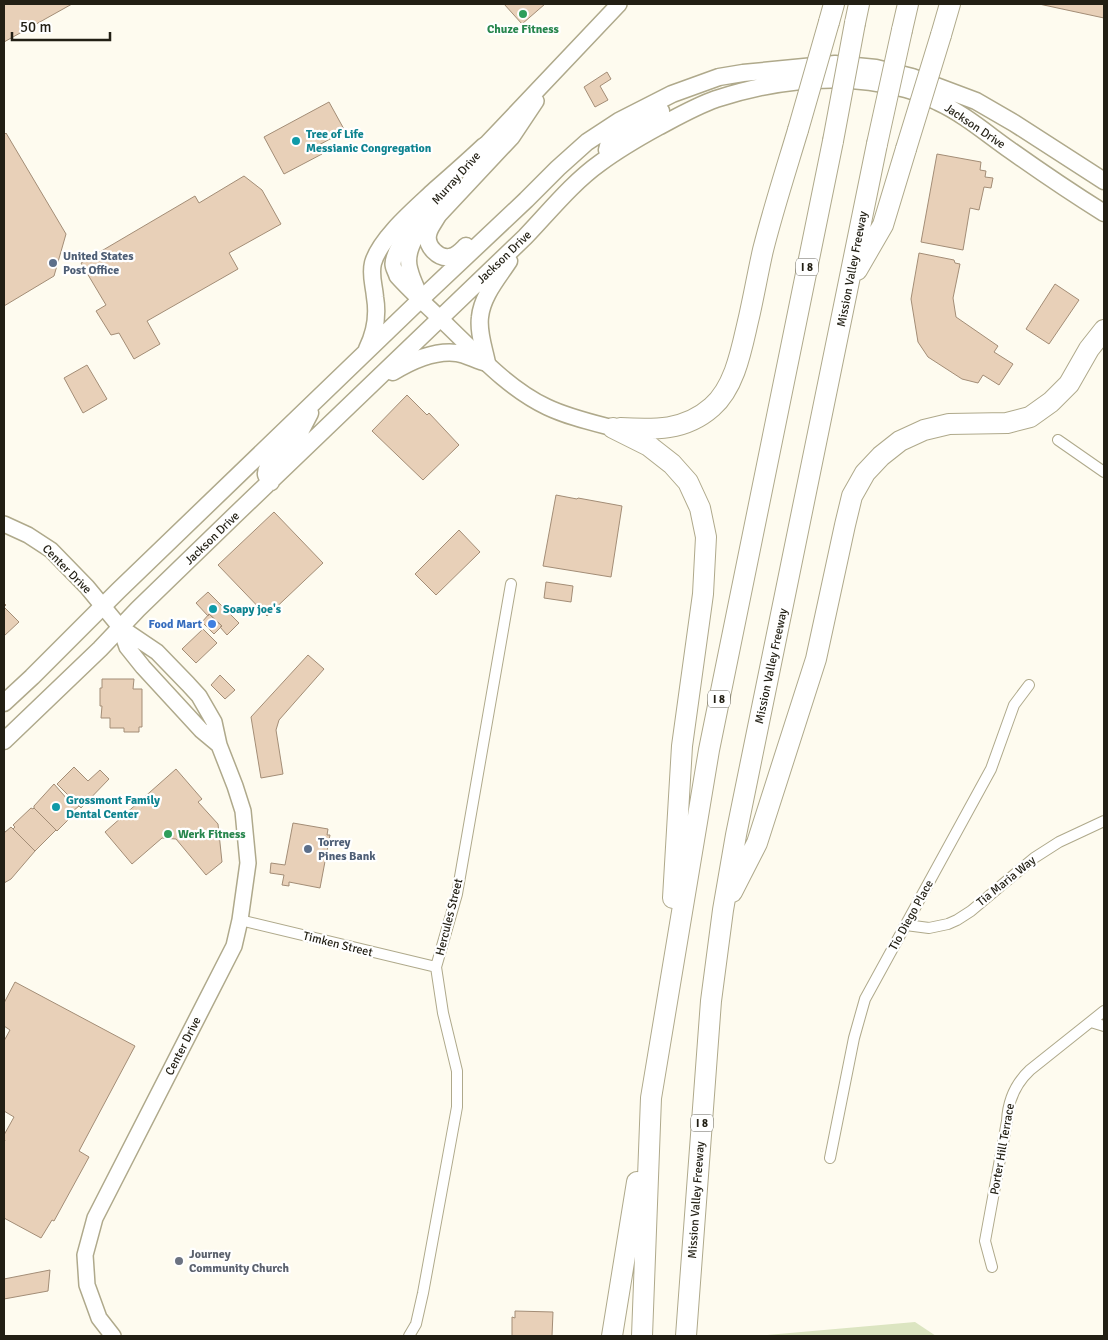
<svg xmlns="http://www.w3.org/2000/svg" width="1108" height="1340" viewBox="0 0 1108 1340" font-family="Signika,sans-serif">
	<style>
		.green { fill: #dce5c1 }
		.building { fill: #e8d0b8; stroke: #a38d76 }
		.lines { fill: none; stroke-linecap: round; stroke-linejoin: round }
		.street-casing { stroke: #afa98b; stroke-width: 12 }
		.secondary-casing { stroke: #afa98b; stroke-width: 18 }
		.primary-casing { stroke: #afa98b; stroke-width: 19 }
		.highway-casing { stroke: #afa98b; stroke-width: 22 }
		.street { stroke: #fff; stroke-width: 10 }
		.secondary { stroke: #fff; stroke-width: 15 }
		.primary { stroke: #fff; stroke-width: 16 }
		.highway { stroke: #fff; stroke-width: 20 }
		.highway-bridge-casing { stroke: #afa98b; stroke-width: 22; stroke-linecap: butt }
		.highway-bridge { stroke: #fff; stroke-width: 20 }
		.leisure-dot { fill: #2e9e5b; stroke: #fff; stroke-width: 2 }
		.culture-dot { fill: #0f9aa8; stroke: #fff; stroke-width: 2 }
		.service-dot { fill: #5c6f8a; stroke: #fff; stroke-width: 2 }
		.shop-dot { fill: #3f7fe0; stroke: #fff; stroke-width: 2 }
		.worship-dot { fill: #6b7280; stroke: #fff; stroke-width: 2 }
		.labels { text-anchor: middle; stroke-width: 4.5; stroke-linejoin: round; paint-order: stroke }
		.shield { fill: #fff; stroke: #64625a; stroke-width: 1 }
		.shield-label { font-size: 11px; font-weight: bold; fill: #221f14 }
		.leisure-label { font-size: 12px; font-weight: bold; fill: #27864d; stroke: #fff }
		.street-label { font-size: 12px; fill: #221f14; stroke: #fff }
		.culture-label { font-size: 12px; font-weight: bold; fill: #0d838f; stroke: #fff; text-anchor: start }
		.service-label { font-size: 12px; font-weight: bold; fill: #4e5e75; stroke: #fff; text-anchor: start }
		.shop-label { font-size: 12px; font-weight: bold; fill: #366cbe; stroke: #fff; text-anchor: end }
		.worship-label { font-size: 12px; font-weight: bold; fill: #5b616d; stroke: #fff; text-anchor: start }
	</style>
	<rect width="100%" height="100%" fill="#fefbef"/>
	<!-- green -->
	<path class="green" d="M915,1322L936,1336H767V1335Z"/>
	<!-- building -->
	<path class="building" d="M4,4H72L4,42Z
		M504,4H545L522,24Z
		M1039,4H1104V18Z
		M607,72L611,79L600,86L608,100L595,107L584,87Z
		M329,102L345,131L317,146L322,154L284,174L264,137Z
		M6,133L66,234L54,276L4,306V135Z
		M937,154L981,162L980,170L986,171L985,177L993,178L991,188L984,187L979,210L970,208L963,250L921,242Z
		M244,176L262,190L281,224L229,253L238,269L147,321L160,344L134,359L119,333L111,335L96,311L106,305L81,263L195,196L199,203Z
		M919,253L954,260L955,263L960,264L953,298L956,317L998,346L994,352L1013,364L999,385L983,375L978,383L962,379L928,357L918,342L911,299Z
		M1055,284L1079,300L1049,344L1026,329Z
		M87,365L107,399L83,413L64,378Z
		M407,395L427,415L429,413L459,445L423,480L372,431Z
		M556,495L577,499L578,498L622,506L611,577L543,566Z
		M274,512L323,563L267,616L218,565Z
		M459,530L480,552L436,595L415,574Z
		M546,582L573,586L571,602L544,598Z
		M208,592L239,623L227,635L220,627L222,626L209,614L208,616L196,603Z
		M4,603L6,605L4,607L19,622L4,636Z
		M209,614L222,626L214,634L202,622Z
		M203,629L217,643L196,663L182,649Z
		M308,655L324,669L279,720L276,730L283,774L261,778L251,717Z
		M220,675L235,690L225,699L211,685Z
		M102,679H134L133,689H142V727H139V732H124V728H110V718H101L102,706H100V688H102Z
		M74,767L88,781L100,770L109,779L81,808L57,784Z
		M176,769L202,799L198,802L218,824L222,862L206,875L176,839L162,838L132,864L105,832Z
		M54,784L68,800L71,798L79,806L73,811L75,813L57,831L34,808V806Z
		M31,808L33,809L34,808L56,830L35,851L13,829L15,827L13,825Z
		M293,823L328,829L327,835H330L320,888L289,882V886L282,885L284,875L270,873L271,863L285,865Z
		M11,827L35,851L11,879L4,883V833Z
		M15,982L135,1046L79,1151L89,1157L54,1221L52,1220L41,1238L4,1218V1143L5,1140L4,1139V1135L14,1117L4,1111V1041L10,1030L4,1026V1003Z
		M50,1270L48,1291L4,1299V1279Z
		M515,1311L553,1312L552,1336H512V1317L515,1318Z"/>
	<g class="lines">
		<!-- street casing -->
		<g class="street-casing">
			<path id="street" d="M1058,440L1104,472
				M240,920L436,967
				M906,925L929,928L948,924L957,920L971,911L1034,858L1059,842L1104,821
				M1091,1022L1104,1026
				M830,1158L854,1038L865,999L991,769L1014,705L1029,685
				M992,1267L985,1241L1007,1121C1008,1100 1015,1084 1030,1070L1104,1011
				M409,1336L416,1324L423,1293L457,1107V1071L443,1013L436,967L457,894L511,584"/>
		</g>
		<!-- secondary casing -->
		<g class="secondary-casing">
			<path id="secondary" d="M475,156L619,4
				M445,189C430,206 394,243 393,264C393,268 396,272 397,276C413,294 432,310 449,327C479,356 509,389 547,407C568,417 590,422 613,428
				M420,296C417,288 412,279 410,270C405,255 414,237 424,227C428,223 433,220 437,217L512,137L536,101
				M4,524L28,535L51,550L87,587L120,627L157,652L188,684L199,696L214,722L219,745L235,786L243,811L248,863L240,920L234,946L95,1218L85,1255L87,1285L99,1318L113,1336
				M120,627L127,647L143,667L201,730L219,745"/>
		</g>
		<!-- primary casing -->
		<g class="primary-casing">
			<path id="primary" d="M610,156L607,150L608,146L616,138L661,111
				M437,217C434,223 429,228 428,235C426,246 438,259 450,257C457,256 461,251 466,246
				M367,349C375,333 378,315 375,297C374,285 370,275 373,263C380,238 416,208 435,190C451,176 468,161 484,146
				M393,372C411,361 434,350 457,353C465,354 478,361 487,363C484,348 478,332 480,317C482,296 498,278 509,261
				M271,482C266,476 264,474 268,467L298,436L310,413
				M4,703L32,677L119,590L421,299L526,200L558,168L587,142L619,121L672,94L719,77L743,73L835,64L876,68L912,77L976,101L1014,123L1104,181
				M4,741L100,649L138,609L234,516L525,237C549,212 572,183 600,163C619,149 638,138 658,127C677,117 696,106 716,99C778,79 843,72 906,89C917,92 928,97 938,102C964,114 986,133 1010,150C1041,172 1072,193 1104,213"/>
		</g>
		<!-- highway casing -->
		<g class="highway-casing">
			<path id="highway" d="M829,22L834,4
				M855,23L859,4
				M902,30L908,4
				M941,35L950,4
				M857,270L883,225L906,149
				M613,428L649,446L672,464L688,482L700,508L706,537L703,594L682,746L673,898
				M620,428C654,430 685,431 712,407C736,386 742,346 749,317C754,295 758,272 763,250C773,210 786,170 798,130
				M732,892L757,843L816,659L845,525L852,496L865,473L881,456L900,441L924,430L949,424L1007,423L1030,417L1051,402L1069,384L1089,349L1104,330
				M612,1336L637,1182
				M642,1336L651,1098L709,750L833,141
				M686,1336L711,1001L723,910L736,835L877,144"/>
		</g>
		<!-- street -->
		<use href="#street" class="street"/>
		<!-- secondary -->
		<use href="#secondary" class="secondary"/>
		<!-- primary -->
		<use href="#primary" class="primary"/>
		<!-- highway -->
		<use href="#highway" class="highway"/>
		<!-- highway-bridge casing -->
		<g class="highway-bridge-casing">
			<path id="highway-bridge" d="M798,130L829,22
				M833,141L855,23
				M877,144L902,30
				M906,149L941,35"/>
		</g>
		<!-- highway-bridge -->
		<use href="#highway-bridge" class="highway-bridge"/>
	</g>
	<!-- markers -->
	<g class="leisure-dot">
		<circle cx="523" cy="14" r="5"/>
		<circle cx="168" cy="834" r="5"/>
	</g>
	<g class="culture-dot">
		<circle cx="296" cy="141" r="5"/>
		<circle cx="213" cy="609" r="5"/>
		<circle cx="56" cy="807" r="5"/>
	</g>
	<g class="service-dot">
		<circle cx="53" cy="263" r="5"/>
		<circle cx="308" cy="849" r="5"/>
	</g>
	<circle class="shop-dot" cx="212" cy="624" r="5"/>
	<circle class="worship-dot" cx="179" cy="1261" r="5"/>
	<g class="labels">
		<!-- shield labels -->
		<g class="shield">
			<rect x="796" y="258.5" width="22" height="17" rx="4"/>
			<rect x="708" y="690.5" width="22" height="17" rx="4"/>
			<rect x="691" y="1114.5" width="22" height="17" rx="4"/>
		</g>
		<g class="shield-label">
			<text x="807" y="271">I 8</text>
			<text x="719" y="703">I 8</text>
			<text x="702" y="1127">I 8</text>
		</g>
		<!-- leisure labels -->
		<g class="leisure-label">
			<text x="523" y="33">Chuze Fitness</text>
			<text x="178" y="838" text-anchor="start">Werk Fitness</text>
		</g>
		<!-- street labels -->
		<g class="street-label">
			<text transform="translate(975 126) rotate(34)" y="4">Jackson Drive</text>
			<text transform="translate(456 178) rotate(-48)" y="4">Murray Drive</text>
			<text transform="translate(504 257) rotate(-44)" y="4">Jackson Drive</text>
			<text transform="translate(852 269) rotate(-79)" y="4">Mission Valley Freeway</text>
			<text transform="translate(212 538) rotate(-44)" y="4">Jackson Drive</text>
			<text transform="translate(67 569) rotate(45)" y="4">Center Drive</text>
			<text transform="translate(771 666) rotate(-78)" y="4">Mission Valley Freeway</text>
			<text transform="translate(1006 881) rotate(-39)" y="4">Tia Maria Way</text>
			<text transform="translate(911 915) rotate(-61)" y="4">Tio Diego Place</text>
			<text transform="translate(449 917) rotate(-76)" y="4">Hercules Street</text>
			<text transform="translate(338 944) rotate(14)" y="4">Timken Street</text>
			<text transform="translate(183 1046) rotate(-63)" y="4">Center Drive</text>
			<text transform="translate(1002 1149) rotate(-80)" y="4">Porter Hill Terrace</text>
			<text transform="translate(696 1200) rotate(-86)" y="4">Mission Valley Freeway</text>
		</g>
		<!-- culture labels -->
		<g class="culture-label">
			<text x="306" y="138">Tree of Life<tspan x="306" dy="14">Messianic Congregation</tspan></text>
			<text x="223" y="613">Soapy joe's</text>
			<text x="66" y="804">Grossmont Family<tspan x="66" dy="14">Dental Center</tspan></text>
		</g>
		<!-- service labels -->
		<g class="service-label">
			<text x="63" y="260">United States<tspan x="63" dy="14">Post Office</tspan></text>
			<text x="318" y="846">Torrey<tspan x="318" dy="14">Pines Bank</tspan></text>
		</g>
		<!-- shop labels -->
		<g class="shop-label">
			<text x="202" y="628">Food Mart</text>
		</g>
		<!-- worship labels -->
		<g class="worship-label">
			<text x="189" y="1258">Journey<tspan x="189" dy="14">Community Church</tspan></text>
		</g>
	</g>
	<!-- border -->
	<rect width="1108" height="1340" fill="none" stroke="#221f14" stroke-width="10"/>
	<!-- scale -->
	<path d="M12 32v8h98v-8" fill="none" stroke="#221f14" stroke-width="2.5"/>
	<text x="20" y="32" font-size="15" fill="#221f14" stroke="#ffffff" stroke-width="4" paint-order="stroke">50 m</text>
</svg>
